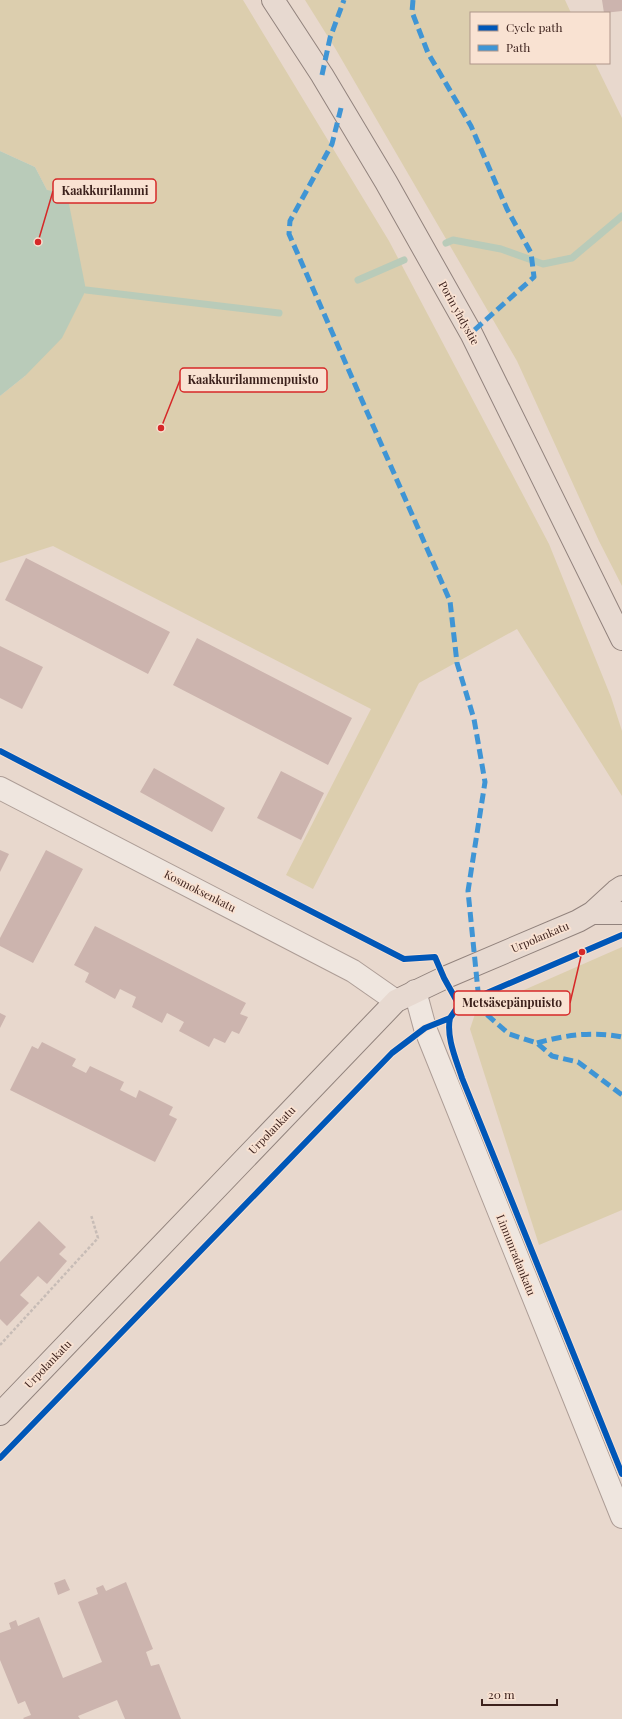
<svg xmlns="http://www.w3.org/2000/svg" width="622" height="1719" viewBox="0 0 622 1719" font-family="'Playfair Display',serif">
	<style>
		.green { fill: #dcceae }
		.water { fill: #b9cbb9 }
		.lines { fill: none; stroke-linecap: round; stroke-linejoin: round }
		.stream { stroke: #b9cbb9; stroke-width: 7 }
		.building { fill: #ccb4ae }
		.minor-casing { stroke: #ad9d96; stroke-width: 24 }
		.major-casing { stroke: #92837d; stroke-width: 24 }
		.path { stroke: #c7bcb6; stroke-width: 2.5; stroke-dasharray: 3 2; stroke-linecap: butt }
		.minor { stroke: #efe6df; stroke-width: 22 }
		.major { stroke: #e7d9d0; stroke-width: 22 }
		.quiet { stroke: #3f95d5; stroke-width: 5; stroke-dasharray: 10 5; stroke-linecap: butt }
		.cycleway-casing { stroke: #f9e2d2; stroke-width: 8 }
		.cycleway { stroke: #0057b8; stroke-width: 6 }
		.labels { text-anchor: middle; stroke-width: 3.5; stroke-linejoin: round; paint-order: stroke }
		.street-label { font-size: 11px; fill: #3d221d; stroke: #f9e2d2 }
		.leader { fill: none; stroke: #d62828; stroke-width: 1.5 }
		.callout-dot { fill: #d62828; stroke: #f9e2d2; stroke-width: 1.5 }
		.callout { fill: #f9e2d2; stroke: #d62828; stroke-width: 1.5 }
		.callout-label { font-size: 12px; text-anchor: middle; font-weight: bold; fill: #3d221d }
	</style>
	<rect width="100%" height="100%" fill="#e8d8cd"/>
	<!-- green -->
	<path class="green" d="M0,0H243L389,241L549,544L611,697L622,731V796L517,629L419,683L313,889L286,875L371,709L53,546L0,563V396L25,376L47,190L35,167L0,151Z
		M305,0H565L571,13H471V63H595L622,118V586L599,541L517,361L335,48Z
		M622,947V1210L539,1245L470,1029L476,1011Z"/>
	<!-- water -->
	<path class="water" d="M0,151L35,167L47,190L67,194L86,290L62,338L25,376L0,396Z"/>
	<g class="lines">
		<!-- stream -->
		<path class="stream" d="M446,243L453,240L501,249L543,264L572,258L622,216
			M358,280L404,260
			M86,290L279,313"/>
	</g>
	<!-- building -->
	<path class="building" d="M602,0H622V11L604,13Z
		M26,558L170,632L148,674L5,600Z
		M197,638L352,718L328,765L173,685Z
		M0,646L43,667L22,709L0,698Z
		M154,768L225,808L212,832L140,792Z
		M281,771L324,793L301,840L257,818Z
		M0,850L9,854L0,872Z
		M46,850L83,869L33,963L0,946V938Z
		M95,926L246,1003L240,1014L248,1017L239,1034L232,1031L225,1043L214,1038L209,1047L179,1031L184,1022L167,1013L162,1023L132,1007L136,997L120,989L115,999L85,982L89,973L74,965Z
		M0,1013L6,1016L0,1028Z
		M42,1042L76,1059L72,1066L86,1073L90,1066L124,1082L120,1090L136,1098L139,1090L173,1107L169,1115L177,1119L155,1162L10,1090L32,1046L38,1049Z
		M39,1221L66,1247L59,1254L67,1261L47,1284L38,1276L20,1295L29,1303L7,1326L0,1319V1262Z
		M65,1579L70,1590L58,1595L54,1583Z
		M126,1582L153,1649L146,1652L151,1666L159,1664L181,1719H125L117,1700L78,1716L80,1719H24L23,1718L31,1715L25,1701L18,1704L0,1660V1633L11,1629L9,1623L16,1620L18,1626L39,1617L63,1678L102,1662L78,1602L98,1594L96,1588L103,1585L106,1591Z"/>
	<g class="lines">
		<!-- minor casing -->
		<g class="minor-casing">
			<path id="minor" d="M0,788L353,971L396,1001
				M415,991L425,1028L622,1517"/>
		</g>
		<!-- major casing -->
		<g class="major-casing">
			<path id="major" d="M273,0L322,75L386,182L471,333L622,639
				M592,913H622
				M0,1414L396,1001L444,978L578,921L592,913L616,891L622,887"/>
		</g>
		<!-- path -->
		<path class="path" d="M0,1345L98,1238L91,1215"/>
		<!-- minor -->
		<use href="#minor" class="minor"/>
		<!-- major -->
		<use href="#major" class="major"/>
		<!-- quiet -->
		<path class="quiet" d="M413,0L412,12L428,53L471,126L507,209L531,253L534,277L471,333
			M322,75L330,38L344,0
			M341,108L332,144L290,221L289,234L450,601L457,663L474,719L485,782L468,891L478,991L485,1013L509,1034L537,1043L552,1056L578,1062L622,1095
			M537,1043C565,1035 594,1031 622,1037"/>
		<!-- cycleway casing -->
		<g class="cycleway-casing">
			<path id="cycleway" d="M0,751L404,959L435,957L444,978L459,1005
				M450,1018C446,1037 456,1059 462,1078L622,1474
				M0,1458L392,1053L425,1028L450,1018L459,1005L622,935"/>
		</g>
		<!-- cycleway -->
		<use href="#cycleway" class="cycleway"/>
	</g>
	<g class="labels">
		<!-- street labels -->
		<g class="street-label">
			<text transform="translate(459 313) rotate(61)" y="4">Porin yhdystie</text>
			<text transform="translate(200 891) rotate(27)" y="4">Kosmoksenkatu</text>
			<text transform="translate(540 937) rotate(-23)" y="4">Urpolankatu</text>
			<text transform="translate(272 1130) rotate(-46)" y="4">Urpolankatu</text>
			<text transform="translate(516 1255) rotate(68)" y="4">Linnunradankatu</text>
			<text transform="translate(48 1364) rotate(-46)" y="4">Urpolankatu</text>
		</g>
	</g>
	<!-- callouts -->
	<path class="leader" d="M38 242L53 191M161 428L180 380M582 952L570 1003"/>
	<g class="callout-dot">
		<circle cx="38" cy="242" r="4"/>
		<circle cx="161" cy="428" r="4"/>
		<circle cx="582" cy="952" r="4"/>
	</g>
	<g class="callout">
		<rect x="53" y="179" width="103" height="24" rx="4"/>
		<rect x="180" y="368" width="147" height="24" rx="4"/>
		<rect x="454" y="991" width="116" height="24" rx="4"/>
	</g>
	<g class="callout-label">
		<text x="105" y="195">Kaakkurilammi</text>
		<text x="253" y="384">Kaakkurilammenpuisto</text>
		<text x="512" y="1007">Metsäsepänpuisto</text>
	</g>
	<!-- legend -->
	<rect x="470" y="12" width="140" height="52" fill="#f9e2d2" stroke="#ae958a"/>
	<rect x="478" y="25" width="20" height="6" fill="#0057b8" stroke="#ae958a"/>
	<text x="506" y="32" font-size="12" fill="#3d221d">Cycle path</text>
	<rect x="478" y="45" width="20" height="6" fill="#3f95d5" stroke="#ae958a"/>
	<text x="506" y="52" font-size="12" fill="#3d221d">Path</text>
	<!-- scale -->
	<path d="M482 1699v6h75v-6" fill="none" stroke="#3d221d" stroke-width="2"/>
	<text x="488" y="1699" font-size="12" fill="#3d221d" stroke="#f9e2d2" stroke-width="3" paint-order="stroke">20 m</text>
</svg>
